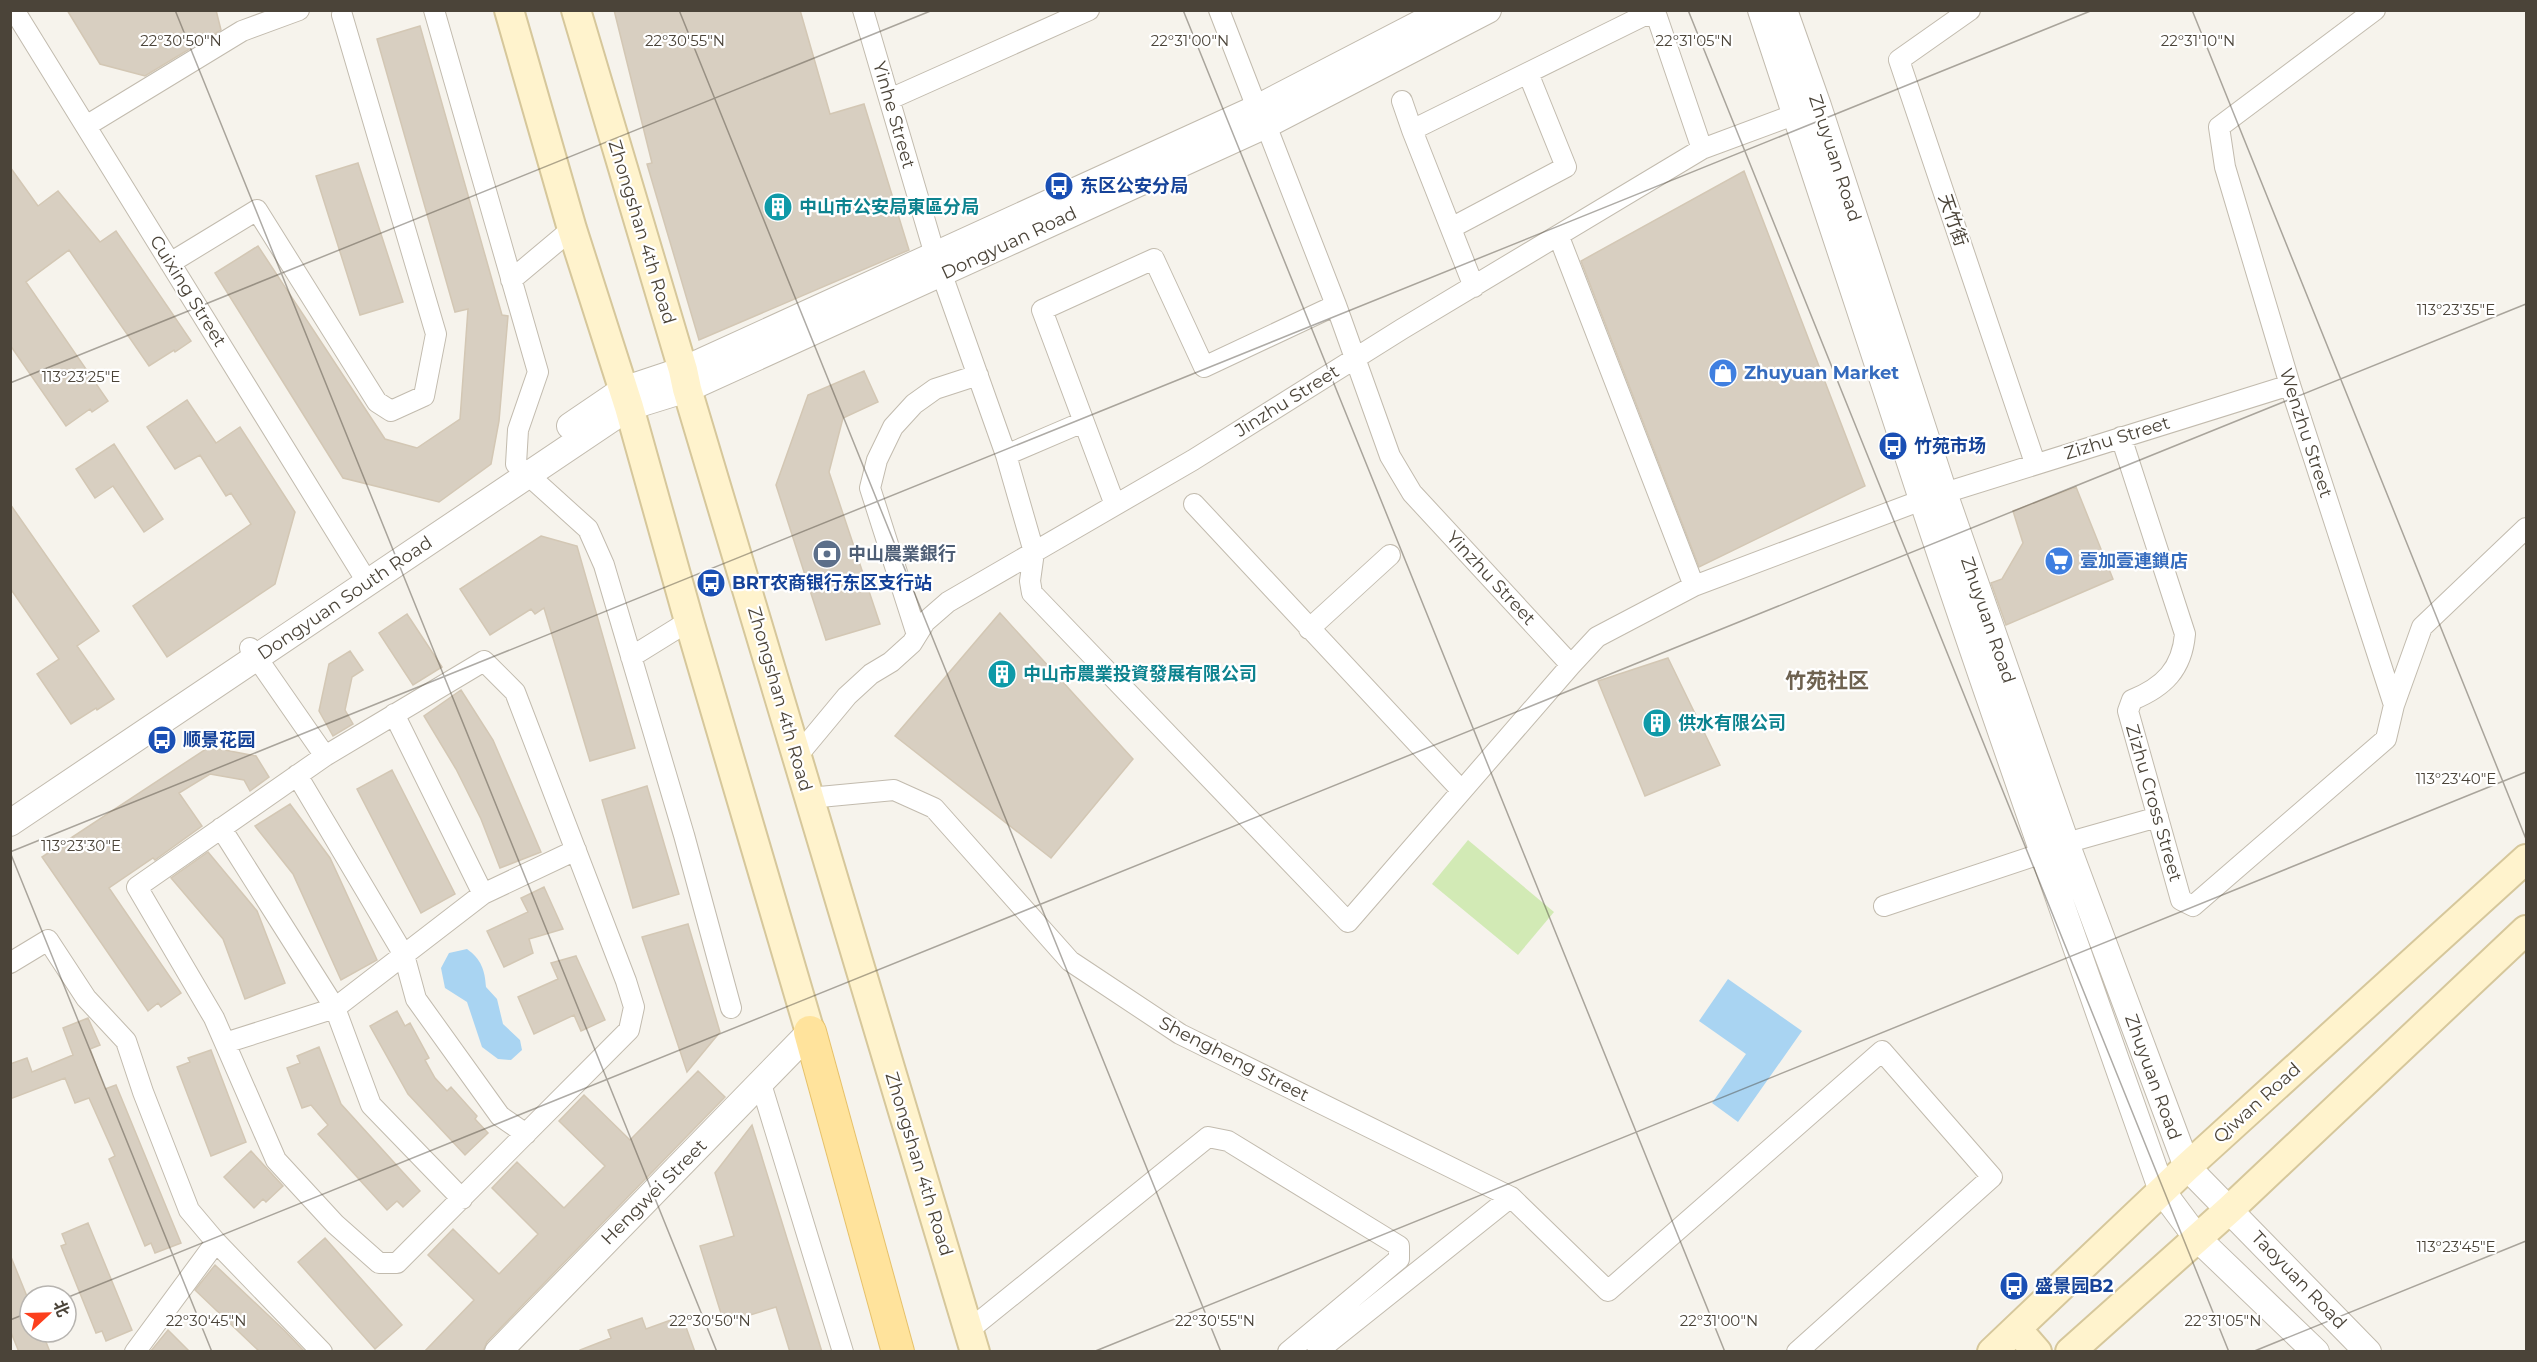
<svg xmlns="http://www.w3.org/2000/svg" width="2537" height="1362" viewBox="0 0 2537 1362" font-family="Montserrat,'Noto Sans SC',sans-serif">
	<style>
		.green { fill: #d2eab5 }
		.water { fill: #a9d4f2 }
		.building { fill: #d8cfc1; stroke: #d3c7b4; stroke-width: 1.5 }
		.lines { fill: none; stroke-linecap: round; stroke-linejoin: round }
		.minor-casing { stroke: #c2bbae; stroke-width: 22 }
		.tertiary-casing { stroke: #c2bbae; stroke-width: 28 }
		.secondary-casing { stroke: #d6c79b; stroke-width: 32 }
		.primary-casing { stroke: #e6c16a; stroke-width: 34 }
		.minor { stroke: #fff; stroke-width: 20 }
		.tertiary { stroke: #fff; stroke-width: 26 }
		.secondary { stroke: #fff3cd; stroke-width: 28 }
		.primary { stroke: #ffe39c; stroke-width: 32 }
		.ticks { fill: none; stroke: #4b4439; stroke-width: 1.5; stroke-opacity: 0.45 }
		.labels { text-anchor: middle; stroke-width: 4.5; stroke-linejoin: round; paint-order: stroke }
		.street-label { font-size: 18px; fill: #4b4439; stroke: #fff }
		.transit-label { font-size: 18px; font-weight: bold; fill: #164399; stroke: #fff; text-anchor: start }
		.culture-label { font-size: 18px; font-weight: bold; fill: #0d838f; stroke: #fff; text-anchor: start }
		.shop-label { font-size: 18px; font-weight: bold; fill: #366cbe; stroke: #fff; text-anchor: start }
		.service-label { font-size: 18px; font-weight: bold; fill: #4e5e75; stroke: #fff; text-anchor: start }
		.quarter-label { font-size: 21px; font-weight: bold; fill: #6e6250; stroke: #fff }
		.ticks-label { font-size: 15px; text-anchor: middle; fill: #4b4439; stroke: #fff; stroke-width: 4.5; stroke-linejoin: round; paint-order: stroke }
	</style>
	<rect width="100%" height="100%" fill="#f6f3ec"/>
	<!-- green -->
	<path class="green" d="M1468,840L1554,912L1518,955L1432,884Z"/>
	<!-- water -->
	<path class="water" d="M467,949C481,959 485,970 486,987L497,999L503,1024L520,1040L522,1050L511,1060L498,1059L482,1047L467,1002L445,988L441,968L449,953Z
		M1728,979L1802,1031L1738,1122L1712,1103L1746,1054L1699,1021Z"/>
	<!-- building -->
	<path class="building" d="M67,10H216L221,30L145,76L100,64Z
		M614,10H800L830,114L864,104L909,250L699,340L647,164L652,163Z
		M420,26L502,315L508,316L499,421L491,464L439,502L343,478L215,273L258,246L385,439L417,448L460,419L468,309L455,312L377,39Z
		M358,163L403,302L360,315L316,176Z
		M10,167L38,206L58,191L100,242L116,231L191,341L175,352L174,350L149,366L69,250L26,282L108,401L92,412L90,409L66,426L10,345Z
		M1744,171L1865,486L1699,567L1581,261Z
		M864,371L878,402L843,418L829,472L880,624L826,640L776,485L808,395Z
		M187,400L216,443L240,427L295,512L275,584L167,657L133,606L251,524L231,493L226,496L200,455L175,469L147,427Z
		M114,444L163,519L144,532L113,486L95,498L76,469Z
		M2076,487L2113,579L2006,625L1991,583L2002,579L2023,543L2013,511Z
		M10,504L99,631L77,646L114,699L97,710L96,708L71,724L37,674L59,659L10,588Z
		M541,536L577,546L635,748L590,761L544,608L535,614L531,609L490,635L460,589Z
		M1000,613L1133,759L1051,858L895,736Z
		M407,614L442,667L413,685L379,633Z
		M350,651L363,670L352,677L345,710L353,724L333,736L319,711L329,664Z
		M1668,658L1720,765L1645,796L1598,681Z
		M461,690L493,740L541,852L500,868L481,819L456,769L424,716Z
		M209,747L256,756L269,777L250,791L244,780L210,774L179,793L202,826L155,860L153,858L109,888L181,993L161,1007L158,1003L148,1011L42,857Z
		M392,770L455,894L421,913L357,789Z
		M647,786L679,894L633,908L602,800Z
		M290,804L330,858L377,960L341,980L293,874L255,826Z
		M208,852L257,911L285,983L245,999L223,939L171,878Z
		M544,887L563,929L529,939L533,953L504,967L487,931L528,912L521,898Z
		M688,924L720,1032L687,1072L642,937Z
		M576,956L605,1020L581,1031L574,1015L534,1034L518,997L558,979L551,963Z
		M397,1011L405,1026L410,1023L429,1058L425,1060L435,1078L447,1091L451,1087L477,1116L475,1119L488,1133L465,1155L408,1094L370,1026Z
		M88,1018L100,1045L90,1049L105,1089L116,1085L181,1243L155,1253L151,1243L145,1246L109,1159L115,1156L89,1098L75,1103L65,1078L10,1099V1064L27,1058L32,1072L73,1055L63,1028Z
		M319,1047L341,1104L420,1191L403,1207L397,1201L387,1210L318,1134L328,1125L311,1105L302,1108L287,1068L300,1063L297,1056Z
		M211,1050L246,1142L211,1156L177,1067L190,1062L188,1058Z
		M698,1071L725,1097L487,1342L483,1351L424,1352L474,1300L428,1255L453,1229L499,1274L538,1234L492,1188L517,1162L564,1208L605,1166L559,1121L584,1095L630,1140Z
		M752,1125L822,1352H790L776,1307L724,1323L700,1246L734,1236L715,1173Z
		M251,1151L283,1186L266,1202L263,1199L254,1208L224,1177Z
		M88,1223L132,1330L106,1341L102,1331L96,1333L61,1246L66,1244L62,1234Z
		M325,1238L402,1325L375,1349L298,1262Z
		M11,1257L30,1304V1332H42L50,1352H19L10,1330Z
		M215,1265L285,1331L305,1352H260L195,1290Z
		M682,1316L695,1352H580V1350L611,1338L608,1330L642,1318L646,1329Z
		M168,1330L190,1352H150Z"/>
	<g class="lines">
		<!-- minor casing -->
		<g class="minor-casing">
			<path id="minor" d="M14,10L361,572
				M434,10L538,372L518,430L516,464L588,529L604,565L684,835L731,1008
				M863,10L935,255L1006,455L1034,552L1030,581L1032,593L1348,922L1571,665
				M1219,10L1257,108L1266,125L1336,305L1390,456L1412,493L1571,665L1597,637L1694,586L1922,500L2290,385
				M1970,10L1899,60L2035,463
				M2375,10L2219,127L2225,167L2290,385L2394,705L2422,627L2526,528
				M890,99L1089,10
				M1402,101L1412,130L1645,15L1657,17L1702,149
				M86,126L242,31L299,10
				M1412,130L1474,287
				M1451,228L1566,167L1528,73
				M1559,237L1694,586
				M170,263L257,210L377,402L391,411L424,396L436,334L342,15
				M511,280L572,229
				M2121,437L2185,634C2182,669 2164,687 2132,700L2128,711L2181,900L2193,906L2386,739L2394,705
				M1006,455L1083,422
				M1194,504L1461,790
				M1115,505L1042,310L1154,259L1204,367L1336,305
				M1309,629L1390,555
				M917,635L870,488L877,460L893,427L914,404L935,389L978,375
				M250,648L325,756L484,661L515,692L626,981L634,1007L629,1030L397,1263H379L335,1224L276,1160L214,1018L137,887L325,756
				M631,657L689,621
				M394,714L483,894
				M798,755L847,696L871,674L891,662L912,643L925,622L948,602L1193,460L1402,329L1702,149L1807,110
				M297,775L404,955L416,999L500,1116L526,1134
				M809,798L894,790L934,808L1070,961L1180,1034L1511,1197L1608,1291L1882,1051L1992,1177L1797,1352
				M221,828L335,1008L371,1105L462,1199
				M1884,906L2043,853L2066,843L2158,817
				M10,963L48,940L86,998L126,1041L143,1092L189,1210L216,1242L322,1352
				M225,1043L335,1008L483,894L576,850
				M761,1084L843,1352
				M969,1330L1208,1137L1228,1141L1399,1246V1259L1288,1352
				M135,1352L216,1242
				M1317,1352L1511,1197"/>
		</g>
		<!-- tertiary casing -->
		<g class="tertiary-casing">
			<path id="tertiary" d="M1761,10C1816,173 1868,336 1922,499C1999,731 2081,961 2162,1191L2197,1238L2316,1352
				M1784,10L1818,106L1944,493L2066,843L2187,1167L2368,1352
				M570,426L623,390L683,370L1257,108L1446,10
				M10,823L629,407L687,389L1266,125L1488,10
				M498,1352L810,1032"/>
		</g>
		<!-- secondary casing -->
		<g class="secondary-casing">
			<path id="secondary" d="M509,10L572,229L629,407L689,621L810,1032
				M576,10L683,370L687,389L975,1352
				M2017,1329L2037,1352
				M1992,1352L2187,1167L2526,859
				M2070,1352L2230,1209L2526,930"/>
		</g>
		<!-- primary casing -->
		<g class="primary-casing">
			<path id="primary" d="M810,1032L898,1352"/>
		</g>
		<!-- minor -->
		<use href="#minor" class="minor"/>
		<!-- tertiary -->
		<use href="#tertiary" class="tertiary"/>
		<!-- secondary -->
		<use href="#secondary" class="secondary"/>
		<!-- primary -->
		<use href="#primary" class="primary"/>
	</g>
	<!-- ticks -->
	<path class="ticks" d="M175,10L717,1352M679,10L1221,1352M1183,10L1725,1352M1688,10L2229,1352M2192,10L2526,839M10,383L933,10M10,852L2093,10M10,852L212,1352M66,1298L2526,304M10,1320L30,1312M1093,1352L2526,772M2252,1352L2526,1241"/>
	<!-- icons -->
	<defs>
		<g id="bus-disc" transform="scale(1.5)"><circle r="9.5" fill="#1a4fb4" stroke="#fff"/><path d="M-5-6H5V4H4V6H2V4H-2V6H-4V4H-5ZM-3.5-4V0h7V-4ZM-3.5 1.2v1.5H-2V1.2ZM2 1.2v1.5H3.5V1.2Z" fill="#fff"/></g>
		<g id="building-disc" transform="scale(1.5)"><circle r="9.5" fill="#0f9aa8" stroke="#fff"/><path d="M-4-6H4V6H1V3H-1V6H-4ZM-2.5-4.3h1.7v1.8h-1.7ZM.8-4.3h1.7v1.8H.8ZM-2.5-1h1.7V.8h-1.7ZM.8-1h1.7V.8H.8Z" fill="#fff"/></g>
		<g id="shop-disc" transform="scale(1.5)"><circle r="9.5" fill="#3f7fe0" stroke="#fff"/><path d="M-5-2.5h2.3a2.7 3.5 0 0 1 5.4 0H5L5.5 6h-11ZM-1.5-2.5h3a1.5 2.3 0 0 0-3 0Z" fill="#fff"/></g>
		<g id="bank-disc" transform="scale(1.5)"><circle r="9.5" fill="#5c6f8a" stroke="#fff"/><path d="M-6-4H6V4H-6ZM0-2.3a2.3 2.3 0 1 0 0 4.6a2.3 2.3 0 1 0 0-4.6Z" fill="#fff"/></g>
		<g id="supermarket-disc" transform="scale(1.5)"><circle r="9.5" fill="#3f7fe0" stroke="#fff"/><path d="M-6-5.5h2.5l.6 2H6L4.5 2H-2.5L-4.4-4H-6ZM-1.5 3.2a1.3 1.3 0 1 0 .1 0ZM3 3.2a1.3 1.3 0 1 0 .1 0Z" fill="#fff"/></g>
	</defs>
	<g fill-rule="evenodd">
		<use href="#bus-disc" x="1059" y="186"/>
		<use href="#building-disc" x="778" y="207"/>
		<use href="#shop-disc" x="1723" y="373"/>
		<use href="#bus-disc" x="1893" y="446"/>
		<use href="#bank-disc" x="827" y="554"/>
		<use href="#supermarket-disc" x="2059" y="561"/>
		<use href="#bus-disc" x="711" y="583"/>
		<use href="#building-disc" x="1002" y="674"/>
		<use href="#building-disc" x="1657" y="723"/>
		<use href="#bus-disc" x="162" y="740"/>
		<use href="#bus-disc" x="2014" y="1286"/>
	</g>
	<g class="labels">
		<!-- street labels -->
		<g class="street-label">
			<text transform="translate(894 115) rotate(74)" y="6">Yinhe Street</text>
			<text transform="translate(1835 158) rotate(72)" y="6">Zhuyuan Road</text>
			<text transform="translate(1953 220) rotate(71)" y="6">天竹街</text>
			<text transform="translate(642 232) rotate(73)" y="6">Zhongshan 4th Road</text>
			<text transform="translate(1009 243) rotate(-25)" y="6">Dongyuan Road</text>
			<text transform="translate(188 291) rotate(58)" y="6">Cuixing Street</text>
			<text transform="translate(1287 401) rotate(-32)" y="6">Jinzhu Street</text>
			<text transform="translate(2306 433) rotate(72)" y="6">Wenzhu Street</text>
			<text transform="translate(2117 438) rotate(-17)" y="6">Zizhu Street</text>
			<text transform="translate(1491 578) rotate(47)" y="6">Yinzhu Street</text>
			<text transform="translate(345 598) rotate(-34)" y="6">Dongyuan South Road</text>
			<text transform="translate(1988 620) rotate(71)" y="6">Zhuyuan Road</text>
			<text transform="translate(780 699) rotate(74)" y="6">Zhongshan 4th Road</text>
			<text transform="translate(2154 803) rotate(74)" y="6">Zizhu Cross Street</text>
			<text transform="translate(1234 1059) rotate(27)" y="6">Shengheng Street</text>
			<text transform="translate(2153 1077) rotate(70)" y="6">Zhuyuan Road</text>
			<text transform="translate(2257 1103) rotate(-42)" y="6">Qiwan Road</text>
			<text transform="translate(919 1164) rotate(73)" y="6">Zhongshan 4th Road</text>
			<text transform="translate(654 1192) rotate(-45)" y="6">Hengwei Street</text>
			<text transform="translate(2299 1280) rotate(46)" y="6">Taoyuan Road</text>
		</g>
		<!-- transit labels -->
		<g class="transit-label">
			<text x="1080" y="192">东区公安分局</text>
			<text x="1914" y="452">竹苑市场</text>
			<text x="732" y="589">BRT农商银行东区支行站</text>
			<text x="183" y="746">顺景花园</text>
			<text x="2035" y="1292">盛景园B2</text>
		</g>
		<!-- culture labels -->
		<g class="culture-label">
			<text x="799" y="213">中山市公安局東區分局</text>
			<text x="1023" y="680">中山市農業投資發展有限公司</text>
			<text x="1678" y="729">供水有限公司</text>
		</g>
		<!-- shop labels -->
		<g class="shop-label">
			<text x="1744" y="379">Zhuyuan Market</text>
			<text x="2080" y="567">壹加壹連鎖店</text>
		</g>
		<!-- service labels -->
		<g class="service-label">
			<text x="848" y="560">中山農業銀行</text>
		</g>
		<!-- quarter labels -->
		<g class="quarter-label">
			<text x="1827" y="688">竹苑社区</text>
		</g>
	</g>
	<g class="ticks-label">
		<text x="181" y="46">22°30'50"N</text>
		<text x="685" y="46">22°30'55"N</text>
		<text x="1190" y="46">22°31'00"N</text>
		<text x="1694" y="46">22°31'05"N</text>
		<text x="2198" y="46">22°31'10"N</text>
		<text x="2456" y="315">113°23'35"E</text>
		<text x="81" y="382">113°23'25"E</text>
		<text x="2456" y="784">113°23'40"E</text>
		<text x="81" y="851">113°23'30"E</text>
		<text x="2456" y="1252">113°23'45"E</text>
		<text x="206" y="1326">22°30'45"N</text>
		<text x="710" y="1326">22°30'50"N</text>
		<text x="1215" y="1326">22°30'55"N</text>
		<text x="1719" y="1326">22°31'00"N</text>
		<text x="2223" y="1326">22°31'05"N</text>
	</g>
	<!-- border -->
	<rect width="2537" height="1362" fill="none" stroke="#4b4439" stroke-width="24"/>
	<!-- north arrow -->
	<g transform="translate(48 1314) rotate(68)"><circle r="28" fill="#ffffff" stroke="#b7b4b0" stroke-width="1.5"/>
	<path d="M0-4.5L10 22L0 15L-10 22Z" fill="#fc3f1d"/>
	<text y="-9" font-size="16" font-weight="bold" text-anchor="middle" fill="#4b4439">北</text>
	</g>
</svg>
